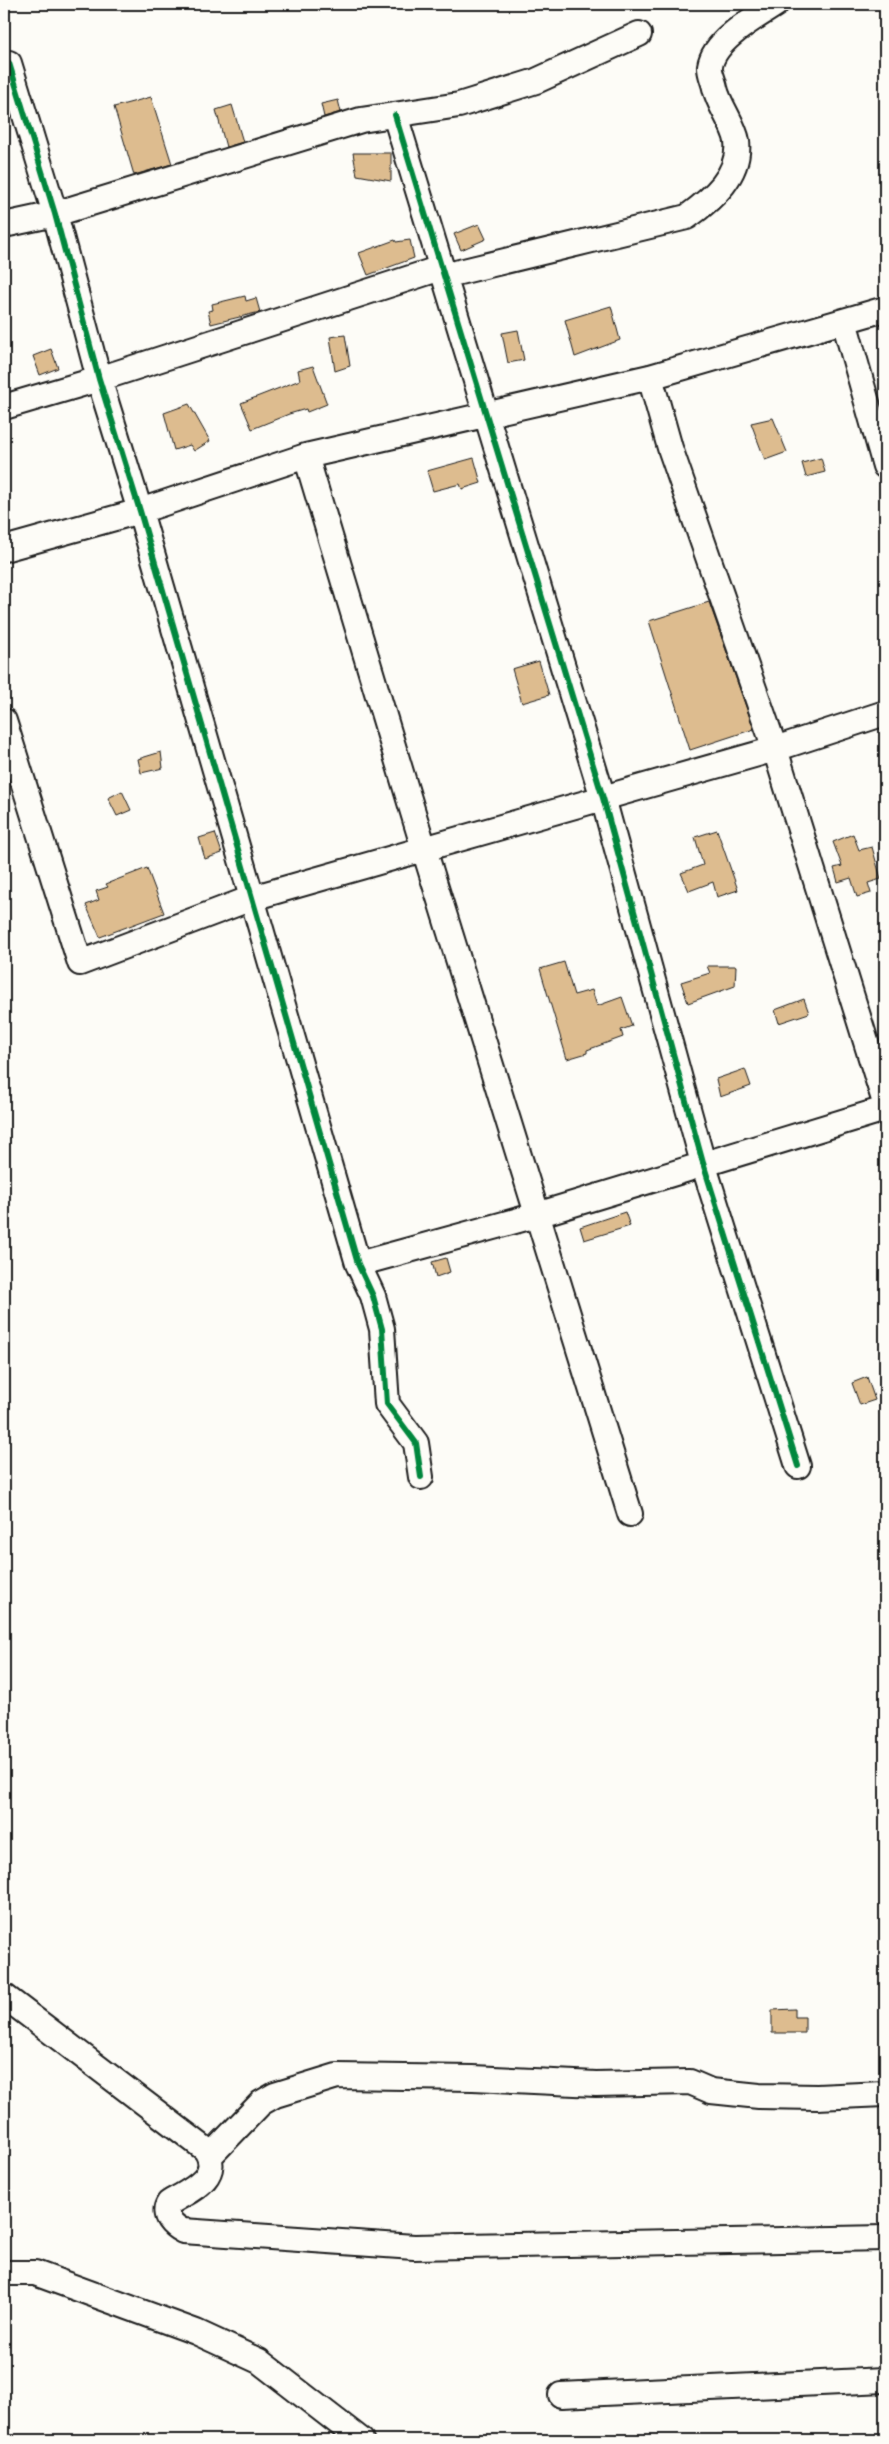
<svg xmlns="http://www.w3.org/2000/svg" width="889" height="2444" viewBox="0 0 889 2444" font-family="'Patrick Hand',sans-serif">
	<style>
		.building { fill: #ddbc8f; stroke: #1c1c1c }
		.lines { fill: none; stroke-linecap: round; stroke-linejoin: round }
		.minor-casing { stroke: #1c1c1c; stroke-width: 28 }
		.minor { stroke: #fdfcf7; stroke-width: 24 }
		.cycleway-casing { stroke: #fdfcf7; stroke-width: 9 }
		.cycleway { stroke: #00873e; stroke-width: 6 }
	</style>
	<rect width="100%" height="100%" fill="#fdfcf7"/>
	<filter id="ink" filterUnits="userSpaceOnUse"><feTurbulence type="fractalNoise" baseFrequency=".02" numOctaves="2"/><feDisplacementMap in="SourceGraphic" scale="10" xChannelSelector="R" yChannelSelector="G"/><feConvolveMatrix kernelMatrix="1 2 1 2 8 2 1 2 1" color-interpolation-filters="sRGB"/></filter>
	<g filter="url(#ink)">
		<!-- building -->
		<path class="building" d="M151,97L172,164L134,175L114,107Z
			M338,100L341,112L324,117L321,104Z
			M232,105L243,142L226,147L216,110Z
			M353,153H391V181L357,175Z
			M479,224L486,239L461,250L454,234Z
			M395,240L396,242L410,240L414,258L368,275L359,253Z
			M245,296L246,301L256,298L260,312L211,324L208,311L213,310L212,304Z
			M611,306L620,340L575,357L565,320Z
			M518,330L524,360L508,363L502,333Z
			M345,335L350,366L335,371L330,337Z
			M51,349L58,368L40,375L33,356Z
			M313,366L327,404L307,412L306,409L289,414L252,429L241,403L300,380L298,370Z
			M189,404L210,441L194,451L190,445L174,450L164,413Z
			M773,418L787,452L765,460L751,423Z
			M474,458L481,483L462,489L460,484L433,491L427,471Z
			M821,458L825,472L806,477L802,463Z
			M709,602L754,729L690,750L649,621Z
			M539,661L549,695L522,703L512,669Z
			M161,752L163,768L141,773L138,759Z
			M122,791L131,810L117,816L108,798Z
			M717,830L738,890L717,897L713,882L689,891L681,873L703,865L695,837Z
			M215,833L222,853L205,859L199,838Z
			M853,834L859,850L872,847L881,879L868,883L871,893L857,897L851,878L838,882L834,868L842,866L833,842Z
			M147,868L164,913L100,937L86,905L99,900L96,891L108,887L106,884Z
			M564,962L574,995L592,990L597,1006L622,997L632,1026L621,1030L623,1037L587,1050V1053L567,1059L540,969Z
			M707,966H736L735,986L688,1003L681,982L710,973Z
			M804,999L809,1013L779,1023L775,1010Z
			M745,1069L751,1086L720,1097L716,1079Z
			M625,1212L630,1226L584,1240L580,1227Z
			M446,1258L450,1272L436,1277L432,1262Z
			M867,1377L875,1400L860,1405L852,1383Z
			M795,2009V2017H805V2033H772V2010Z"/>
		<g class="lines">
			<!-- minor casing -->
			<g class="minor-casing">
				<path id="minor" d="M9,63L55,214L99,379L140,511L358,1264L373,1296L382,1329L387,1404L416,1443L421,1477
					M395,115L603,798L703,1163L798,1466
					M4,225L55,214L361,120L459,105L536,81L639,34
					M443,276L687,217C712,199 741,175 737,141C734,124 719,106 715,88C714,82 709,72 710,66C714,40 756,17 776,4
					M844,321L885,466
					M650,377L670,448L775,749L885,1103
					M4,407L99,379L441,268
					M306,456L424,849L630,1514
					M4,549L140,511L306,456L650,377L885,309
					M4,721L80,963L252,898L775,749L885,713
					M358,1264L537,1215L885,1109
					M4,1996L205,2149C224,2177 189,2191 169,2203C161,2215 173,2226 183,2231L414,2247L885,2238
					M210,2156L261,2103L275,2095L337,2076L473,2078L596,2084L690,2082L711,2091L759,2096L817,2097L884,2094
					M4,2273H35L196,2332L259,2361L361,2440
					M561,2395L885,2380"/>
			</g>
			<!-- minor -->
			<use href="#minor" class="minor"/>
			<!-- cycleway casing -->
			<g class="cycleway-casing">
				<path id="cycleway" d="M9,63L55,214L99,379L140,511L358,1264L373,1296L382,1329L387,1404L416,1443L421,1477
					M395,115L603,798L703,1163L798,1466"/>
			</g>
			<!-- cycleway -->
			<use href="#cycleway" class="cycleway"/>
		</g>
	</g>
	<!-- margin -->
	<rect width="889" height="2444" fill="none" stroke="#fdfcf7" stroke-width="20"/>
	<rect x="10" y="10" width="869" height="2424" fill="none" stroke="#1c1c1c" stroke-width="2" filter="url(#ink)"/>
</svg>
